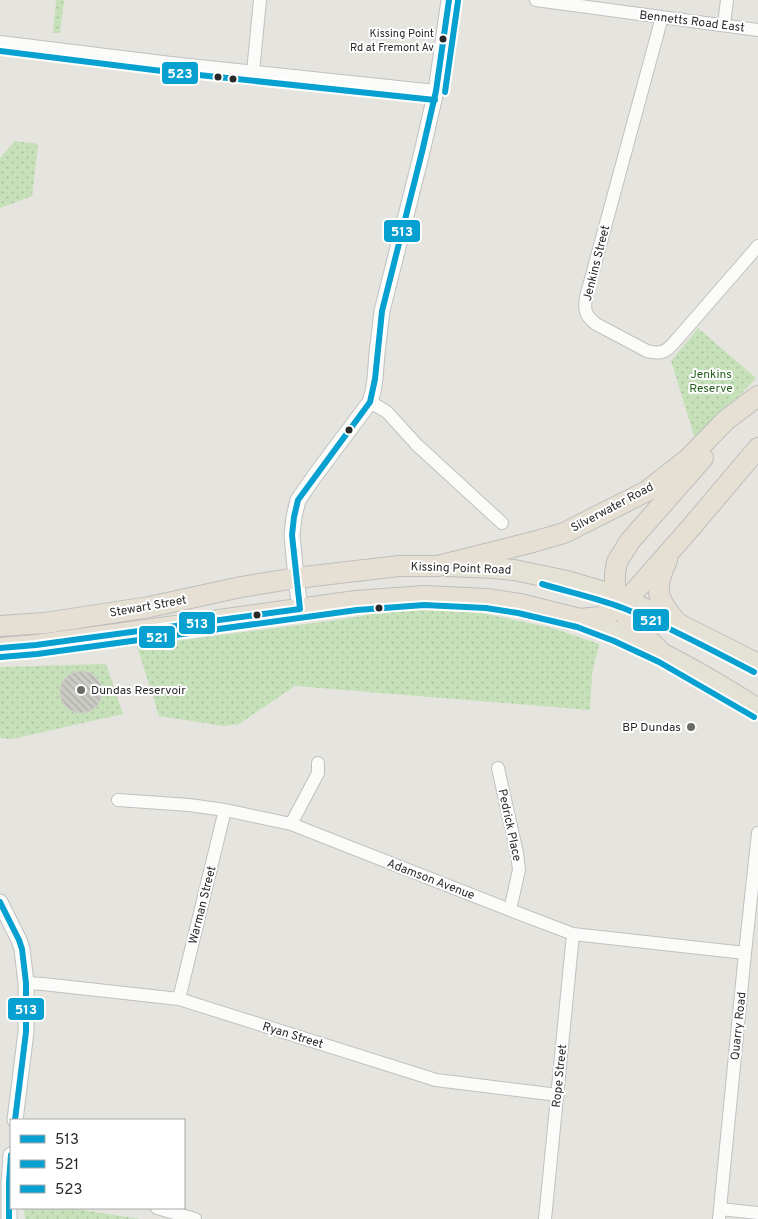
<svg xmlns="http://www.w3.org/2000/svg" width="758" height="1219" viewBox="0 0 758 1219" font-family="Overpass,sans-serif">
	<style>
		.park { fill: url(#park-dots) }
		.building { fill: url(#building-back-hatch); stroke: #d1cfca }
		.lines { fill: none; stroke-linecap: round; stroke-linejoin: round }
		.minor-casing { stroke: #c0c0c0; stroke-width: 14 }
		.tertiary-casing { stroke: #c0c0c0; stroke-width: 17 }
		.primary-casing { stroke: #bfbebc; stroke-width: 22 }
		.trunk-casing { stroke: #bfbebc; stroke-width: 22 }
		.minor { stroke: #fbfbfa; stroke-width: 12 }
		.tertiary { stroke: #fbfbfa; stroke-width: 15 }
		.primary { stroke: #e4e2d4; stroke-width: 20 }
		.trunk { stroke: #e6e0d4; stroke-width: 20 }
		.bus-1-casing { stroke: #fff; stroke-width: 10 }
		.bus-2-casing { stroke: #fff; stroke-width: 10 }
		.bus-3-casing { stroke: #fff; stroke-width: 10 }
		.bus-1 { stroke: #06a0d1; stroke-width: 6 }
		.bus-2 { stroke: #06a0d1; stroke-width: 6 }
		.bus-3 { stroke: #06a0d1; stroke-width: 6 }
		.bus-dot { fill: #292929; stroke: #fff; stroke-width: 2 }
		.poi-dot { fill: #6b6a68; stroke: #fff; stroke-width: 2 }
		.labels { text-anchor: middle; stroke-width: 4; stroke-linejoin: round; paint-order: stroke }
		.bus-label { font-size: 11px; fill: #292929; stroke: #fff; text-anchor: end }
		.street-label { font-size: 12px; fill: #292929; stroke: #fff }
		.park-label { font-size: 12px; fill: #26601e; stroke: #fff }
		.poi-label { font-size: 12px; fill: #292929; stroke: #fff; text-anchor: start }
		.line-badge { stroke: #fff; stroke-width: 2 }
		.badge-label { font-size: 14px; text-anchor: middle; font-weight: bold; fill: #fff }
	</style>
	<defs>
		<pattern id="park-dots" width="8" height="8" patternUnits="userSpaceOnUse" patternTransform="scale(1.25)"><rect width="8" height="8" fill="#c6e1b9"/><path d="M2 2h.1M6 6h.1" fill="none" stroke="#aac19f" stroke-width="1.8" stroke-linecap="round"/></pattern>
		<pattern id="building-back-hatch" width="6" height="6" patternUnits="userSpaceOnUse" patternTransform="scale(1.25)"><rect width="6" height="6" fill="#cbcac5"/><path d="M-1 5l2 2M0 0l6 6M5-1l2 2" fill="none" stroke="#aeaea9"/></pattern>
	</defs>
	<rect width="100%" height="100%" fill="#e6e4de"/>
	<!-- park -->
	<path class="park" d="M56,0H64L60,33H53Z
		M15,141L38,144L32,196L0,208V158Z
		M698,328L756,378L696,442L671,361Z
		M401,609L481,613L553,628L599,644L592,674L590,710L295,686L239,724L224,726L159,716L137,646L344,619Z
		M106,664L123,714L12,739L0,738V667Z
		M24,1208H69L140,1219H25Z"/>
	<!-- building -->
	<path class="building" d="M60 692a21 21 0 1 1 42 0a21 21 0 1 1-42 0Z"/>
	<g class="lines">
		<!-- minor casing -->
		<g class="minor-casing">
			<path id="minor" d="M536,0L758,30
				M662,17L586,297C584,311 585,315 596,324L647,351C665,356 668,349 679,337L758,246
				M724,25L727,0
				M0,42L171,63L436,91
				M253,72L260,0
				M370,402L387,412L417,445L502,523
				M498,768L517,853L519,870L510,910
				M118,800L189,805L225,810L291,824L510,910L573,934L745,953
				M291,824L318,773V763
				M26,983L43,984L179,999L436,1080L558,1095
				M179,999L225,810
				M157,1208L195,1219
				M720,1209L758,1213
				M545,1219L573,934
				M719,1219L745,953L758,833"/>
		</g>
		<!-- tertiary casing -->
		<g class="tertiary-casing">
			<path id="tertiary" d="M300,609L296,578L292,535L294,517L298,500L314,477L334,450L370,402L373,392L375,379L377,353L382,311L422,152L436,91L449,0
				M0,902L19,940L22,949L26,983V1032L15,1120
				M9,1219V1182L11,1155"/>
		</g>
		<!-- primary casing -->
		<g class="primary-casing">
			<path id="primary" d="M448,566L493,568L514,570L567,581L604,592L626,600L677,623L758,664
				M580,619C592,624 605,628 616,632C666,653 713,680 758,709"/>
		</g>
		<!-- trunk casing -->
		<g class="trunk-casing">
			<path id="trunk" d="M667,560C653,590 657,599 677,623
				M0,626L45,623L149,607L241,587L296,578L399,566H438L533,542L564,533L647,491L688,459L726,420L758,396
				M0,648L36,645L356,601L424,596L487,599L520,604L580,619L600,617L609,613L620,606L635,591L693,525L758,448
				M663,654L629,621L620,606L615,595V573L617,562L630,541L703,458"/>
		</g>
		<!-- minor -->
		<use href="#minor" class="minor"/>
		<!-- tertiary -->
		<use href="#tertiary" class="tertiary"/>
		<!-- primary -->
		<use href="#primary" class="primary"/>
		<!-- trunk -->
		<use href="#trunk" class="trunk"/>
		<!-- bus-1 casing -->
		<g class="bus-1-casing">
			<path id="bus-1" d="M0,648L36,645L300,609L292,535L294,517L298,500L370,402L375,379L382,311L422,152L436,91L449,0
				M0,902L19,940L22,949L26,983V1032L15,1120
				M9,1219V1182L11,1155"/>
		</g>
		<!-- bus-2 casing -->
		<g class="bus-2-casing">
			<path id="bus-2" d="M542,584C569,592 597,598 623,608C668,626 711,650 754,672
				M1,657L37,654L357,610L424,605L486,608L518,613L577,627L614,641L659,662L754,717"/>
		</g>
		<!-- bus-3 casing -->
		<g class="bus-3-casing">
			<path id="bus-3" d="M0,51L170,72L435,100
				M445,92L458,1"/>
		</g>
		<!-- bus-1 -->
		<use href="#bus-1" class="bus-1"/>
		<!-- bus-2 -->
		<use href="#bus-2" class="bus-2"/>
		<!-- bus-3 -->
		<use href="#bus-3" class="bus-3"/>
	</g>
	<!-- markers -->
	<g class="bus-dot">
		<circle cx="443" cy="39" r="4.5"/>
		<circle cx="218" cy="77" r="4.5"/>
		<circle cx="233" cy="79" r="4.5"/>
		<circle cx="349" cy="430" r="4.5"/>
		<circle cx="379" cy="608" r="4.5"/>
		<circle cx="257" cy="615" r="4.5"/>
	</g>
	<g class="poi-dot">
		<circle cx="81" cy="690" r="5"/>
		<circle cx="691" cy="727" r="5"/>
	</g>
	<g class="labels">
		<!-- bus labels -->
		<g class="bus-label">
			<text x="434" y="37">Kissing Point<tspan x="434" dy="14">Rd at Fremont Av</tspan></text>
		</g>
		<!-- street labels -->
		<g class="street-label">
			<text transform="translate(692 21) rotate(7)" y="4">Bennetts Road East</text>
			<text transform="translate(596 263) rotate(-76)" y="4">Jenkins Street</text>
			<text transform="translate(612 507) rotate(-28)" y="4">Silverwater Road</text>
			<text transform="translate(461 568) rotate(2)" y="4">Kissing Point Road</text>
			<text transform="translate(148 606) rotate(-10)" y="4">Stewart Street</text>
			<text transform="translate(510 825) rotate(78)" y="4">Pedrick Place</text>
			<text transform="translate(431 879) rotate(21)" y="4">Adamson Avenue</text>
			<text transform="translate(202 905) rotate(-76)" y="4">Warman Street</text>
			<text transform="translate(738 1026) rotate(-84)" y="4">Quarry Road</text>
			<text transform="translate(293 1035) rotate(17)" y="4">Ryan Street</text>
			<text transform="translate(559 1076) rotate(-84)" y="4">Rope Street</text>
		</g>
		<!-- park labels -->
		<g class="park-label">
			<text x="711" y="378">Jenkins<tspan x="711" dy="14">Reserve</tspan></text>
		</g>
		<!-- poi labels -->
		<g class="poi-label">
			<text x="91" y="694">Dundas Reservoir</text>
			<text x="681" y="731" text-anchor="end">BP Dundas</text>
		</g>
	</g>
	<g class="line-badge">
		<rect x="161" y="61" width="38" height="24" rx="5" fill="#06a0d1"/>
		<rect x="383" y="219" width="38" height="24" rx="5" fill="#06a0d1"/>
		<rect x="632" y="608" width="38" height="24" rx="5" fill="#06a0d1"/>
		<rect x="178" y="611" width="38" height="24" rx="5" fill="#06a0d1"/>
		<rect x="138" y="625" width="38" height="24" rx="5" fill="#06a0d1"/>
		<rect x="7" y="997" width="38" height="24" rx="5" fill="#06a0d1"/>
	</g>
	<g class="badge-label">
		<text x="180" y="78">523</text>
		<text x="402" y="236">513</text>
		<text x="651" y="625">521</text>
		<text x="197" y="628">513</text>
		<text x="157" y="642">521</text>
		<text x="26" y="1014">513</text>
	</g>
	<!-- legend -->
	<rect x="10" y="1119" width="175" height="90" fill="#ffffff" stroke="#a9a9a9"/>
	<rect x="20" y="1135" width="25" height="8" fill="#06a0d1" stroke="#a9a9a9"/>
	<text x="55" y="1144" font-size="15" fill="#292929">513</text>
	<rect x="20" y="1160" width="25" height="8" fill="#06a0d1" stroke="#a9a9a9"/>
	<text x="55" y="1169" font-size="15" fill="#292929">521</text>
	<rect x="20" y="1185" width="25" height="8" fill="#06a0d1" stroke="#a9a9a9"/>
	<text x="55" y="1194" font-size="15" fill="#292929">523</text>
</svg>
